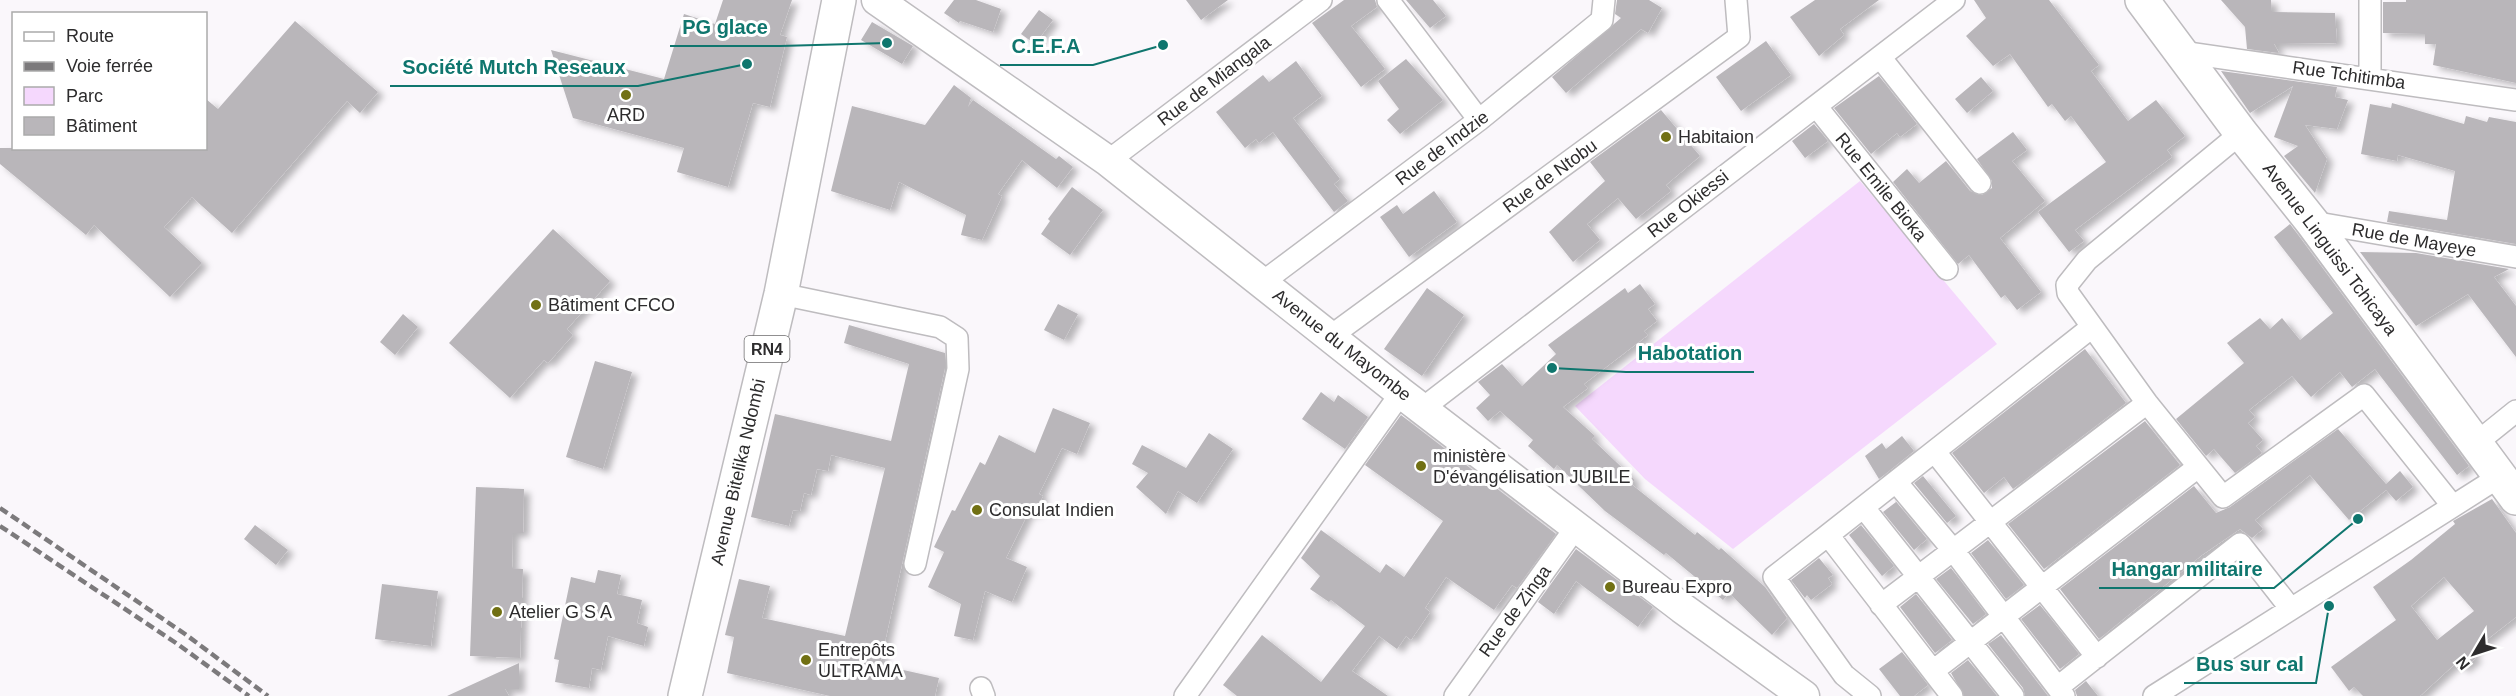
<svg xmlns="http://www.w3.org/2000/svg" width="2516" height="696" viewBox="0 0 2516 696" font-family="Arial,sans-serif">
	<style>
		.green { fill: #f5d8fd }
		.building { fill: #b9b6ba; fill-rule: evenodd; filter: url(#shadow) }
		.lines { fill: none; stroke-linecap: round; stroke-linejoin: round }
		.street-casing { stroke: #bebcbf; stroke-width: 24 }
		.secondary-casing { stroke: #bebcbf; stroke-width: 33 }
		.primary-casing { stroke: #bebcbf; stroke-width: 36 }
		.highway-casing { stroke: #bebcbf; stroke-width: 36 }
		.street { stroke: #fff; stroke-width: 21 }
		.secondary { stroke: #fff; stroke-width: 30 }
		.primary { stroke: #fff; stroke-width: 33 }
		.highway { stroke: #fff; stroke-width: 33 }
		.rail { stroke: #7c7a7c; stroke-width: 4.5; stroke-dasharray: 9 4.5; stroke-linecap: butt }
		.poi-dot { fill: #717013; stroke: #fff; stroke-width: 2 }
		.labels { text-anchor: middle; stroke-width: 6; stroke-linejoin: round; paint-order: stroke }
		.shield { fill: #fff; stroke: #6c6b6c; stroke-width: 1.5 }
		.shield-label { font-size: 16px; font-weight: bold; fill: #2d2c2d }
		.street-label { font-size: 18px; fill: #2d2c2d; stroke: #fff }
		.poi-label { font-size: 18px; fill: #2d2c2d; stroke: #fff; text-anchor: start }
		.leader { fill: none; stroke: #0f766e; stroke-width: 2 }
		.callout-dot { fill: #0f766e; stroke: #fff; stroke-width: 2 }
		.callout-label { font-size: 20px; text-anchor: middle; font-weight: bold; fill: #0f766e; stroke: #fff; stroke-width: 6; stroke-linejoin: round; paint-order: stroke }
	</style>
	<defs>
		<filter id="shadow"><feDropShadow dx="6" dy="4" stdDeviation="3" flood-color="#0004"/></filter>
	</defs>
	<rect width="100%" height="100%" fill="#faf7fb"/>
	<!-- green -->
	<path class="green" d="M1860,181L1997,344L1733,549L1645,479L1575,406Z"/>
	<!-- building -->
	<path class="building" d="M723,0H792L780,35L787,37L770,107L753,103L728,187L677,172L684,148L573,118L551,50L664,79L684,14L715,24Z
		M954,0H976L1001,9L993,32L960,21L959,23L944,13Z
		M1186,0H1228L1201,20Z
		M1344,0H1375L1377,7L1351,26L1385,69L1361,87L1312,23Z
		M1406,0H1433L1446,16L1430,28Z
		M1617,0H1649L1662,8L1648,33L1641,29L1566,93L1552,77L1621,18L1615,14Z
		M1815,0H1879L1840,29L1844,35L1819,56L1790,17Z
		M1974,0H2049L2099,65L2091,71L2128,121L2156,100L2185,136L2167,150L2172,157L2075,230L2084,241L2069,252L2038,212L2106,162L2071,116L2065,121L2052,104L2048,107L2010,54L1993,66L1966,36L1986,18Z
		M2221,0H2271L2272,12L2335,13L2337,43L2274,44L2279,53L2247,49L2245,27Z
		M2406,0H2516V83L2433,65L2436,44H2425V34L2383,33V2H2406Z
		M1039,10L1053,20L1035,44L1021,34Z
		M295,21L378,92L360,113L347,101L232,233L192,197L164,227L202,263L170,297L94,225L86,235L0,164V148H206V99L218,109Z
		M872,22L913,46L902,64L861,40Z
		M1766,41L1791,75L1741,111L1716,77Z
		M1406,59L1443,100L1400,134L1387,120L1399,109L1378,81Z
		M1296,61L1322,96L1293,118L1340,179L1334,184L1348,201L1334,212L1273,132L1259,143L1256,139L1245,148L1216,112L1263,75L1269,82Z
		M2221,71L2337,87L2335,97L2348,100L2337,129L2305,125L2327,159L2315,193L2284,156L2298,146L2274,137L2293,86L2250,113Z
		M1879,76L1917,124L1900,137L1897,133L1871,154L1834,108Z
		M1981,77L1993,91L1967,113L1955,99Z
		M954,85L971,98L968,107L973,100L1056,159L1059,156L1073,167L1057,188L1022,160L998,194L1002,196L982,240L961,235L966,215L899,182L890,210L831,191L852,106L925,125Z
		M2392,103L2464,124L2466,116L2487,122L2489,117L2516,122V244L2387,222L2389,211L2447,220L2455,171L2398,155L2397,161L2361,154L2370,104L2391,108Z
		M1661,110L1700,156L1666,185L1671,191L1636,219L1618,198L1587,224L1600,240L1573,262L1549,232L1605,181L1590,162Z
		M1814,124L1828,141L1805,158L1792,141Z
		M2013,132L2027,150L2012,161L2045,201L2000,238L2041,292L2017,310L2005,295L2001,298L1969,255L1958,264L1893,182L1907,169L1919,183L1946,161L1970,191L1982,195L1992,188V181L1977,159Z
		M1072,187L1103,210L1070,255L1041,234L1050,221L1048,219Z
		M1434,191L1457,222L1409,257L1380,217L1397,205L1403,214Z
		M2290,224L2469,466L2457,475L2375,369L2352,387L2340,372L2311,397L2292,376L2249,410L2255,417L2248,423L2263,440L2256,446L2262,453L2235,473L2214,449L2206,456L2176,419L2244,363L2227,343L2260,318L2270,329L2282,318L2300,340L2333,313L2274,237Z
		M553,229L610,281L567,329L573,335L548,363L544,360L510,398L449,343Z
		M2360,252L2416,253L2509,269L2494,277L2516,306V357L2468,294L2416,326Z
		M1640,284L1655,304L1648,309L1657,321L1644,331L1648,335L1584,384L1588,388L1563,407L1595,436L1592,439L1635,480L1631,484L1695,535L1697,532L1719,550L1721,548L1765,587L1787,618L1772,635L1729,593L1723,600L1666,553L1664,555L1605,511L1557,465L1554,469L1528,446L1533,440L1500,411L1488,421L1476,408L1490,395L1478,382L1502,364L1522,386L1556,354L1548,345L1625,288L1628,293Z
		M1427,288L1464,315L1422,376L1384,349Z
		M1058,304L1078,314L1064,340L1044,330Z
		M403,314L418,327L395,355L380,342Z
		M849,325L945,353V368L879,669L887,672L890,667L939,678L935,696H830L727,673L734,637L725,635L739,579L770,586L762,618L845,636L885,468L831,455L828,471L817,469L811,495L804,493L800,511L793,510L789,526L751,517L775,414L891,441L909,364L844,343Z
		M2085,349L2126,403L2013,489L2004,477L1984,493L1952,453Z
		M595,361L632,372L603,469L566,457Z
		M1321,392L1334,402L1338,395L1368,417L1345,449L1302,419Z
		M1053,408L1090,423L1077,454L1062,448L1039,494L1043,496L1034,514L1029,511L1006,558L1027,567L1012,602L985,591L973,640L954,636L961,604L928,587L944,552L934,547L952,510L955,511L980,462L985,465L999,435L1035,453Z
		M1401,415L1556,534L1517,588L1512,585L1494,610L1446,577L1425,608L1430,612L1411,640L1406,636L1397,649L1379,636L1352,671L1388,696H1237L1223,685L1262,635L1321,682L1365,626L1331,600L1329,602L1310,589L1320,576L1301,558L1321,530L1380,573L1386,564L1404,577L1443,521L1365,465Z
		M2145,421L2180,465L2044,569L2008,524Z
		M2338,429L2386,484L2400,471L2413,487L2396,501L2386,490L2349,520L2310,475L2255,520L2263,529L2252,538L2240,529L2202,555L2099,639L2060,589L2194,486L2216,513L2230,507Z
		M1209,433L1233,449L1197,503L1178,491L1166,514L1136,487L1148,473L1132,464L1142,445L1186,468Z
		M1902,436L1914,451L1879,479L1865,456L1882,443L1886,449Z
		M1923,476L1956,516L1947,523L1914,483Z
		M476,487L524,489L523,533H513L512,568L523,569L520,658L470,656Z
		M1894,499L1927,539L1914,550L1883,512L1896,502Z
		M2492,499L2516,533V617L2471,652L2476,658L2463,669L2457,662L2420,696H2363L2354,687L2349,691L2331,667L2396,620L2373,587L2411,560L2455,524L2453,521ZM2444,577L2474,611L2437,640L2411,606Z
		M255,525L288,550L276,565L244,539Z
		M1861,525L1894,566L1882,576L1849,535Z
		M1988,540L2024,585L2006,599L1971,553Z
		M1576,549L1653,607L1638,627L1576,581L1554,614L1538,602Z
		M1819,558L1833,575L1828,578L1832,584L1811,600L1807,595L1805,598L1791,580Z
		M1951,568L1986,614L1973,624L1936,579Z
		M598,570L621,575L617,594L642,600L637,623L648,627L644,646L608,636L601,670L592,668L589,688L555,682L559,660L554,659L571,577L595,583Z
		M382,584L438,591L431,646L375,639Z
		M1916,594L1952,640L1935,653L1900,607Z
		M2040,605L2079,654L2060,669L2021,619Z
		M2001,635L2048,696H2025L2023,688L1988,644Z
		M1902,652L1928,685L1914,696H1900L1879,669Z
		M1968,660L1997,696H1964L1951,673Z
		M519,663V689H505L509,696H447Z
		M2086,681L2098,696H2077L2075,690Z"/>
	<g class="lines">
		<!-- street casing -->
		<g class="street-casing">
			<path id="street" d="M1388,0L1479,120
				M2370,0V78
				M2181,52L2516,100
				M1880,57L1980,183
				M1816,106L1947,269
				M2241,133L2087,260L2067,285L2068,293L2147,403L2223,497L2364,395L2452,505
				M1108,161L1321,0
				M2312,222L2516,257
				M1263,282L1479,120L1602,20L1604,0
				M781,294L940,327L957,338L958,369L915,564
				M1331,336L1739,37L1736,0
				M1423,408L1954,0
				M2475,444L2516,411
				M1935,452L2097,657
				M1897,483L1953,550L2064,696
				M1864,508L2013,696
				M1828,535L1774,577L1844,675L1870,696
				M1881,605L2147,403
				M1933,671L2198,467
				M2058,687L2240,544L2291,609
				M981,688L984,696
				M1185,696L1401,393
				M1455,696L1576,527
				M1952,696L1828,535L2092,327
				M2154,696L2499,477"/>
		</g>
		<!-- secondary casing -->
		<g class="secondary-casing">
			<path id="secondary" d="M877,0L1108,161L1401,393L1682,608L1804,696"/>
		</g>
		<!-- primary casing -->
		<g class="primary-casing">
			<path id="primary" d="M2142,0L2241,133L2312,222L2516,498"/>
		</g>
		<!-- highway casing -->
		<g class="highway-casing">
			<path id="highway" d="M685,696L781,294L839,0"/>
		</g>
		<!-- street -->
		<use href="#street" class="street"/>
		<!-- secondary -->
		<use href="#secondary" class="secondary"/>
		<!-- primary -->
		<use href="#primary" class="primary"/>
		<!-- highway -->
		<use href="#highway" class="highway"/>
		<!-- rail -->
		<path class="rail" d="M0,508L185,634L268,696
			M0,526L176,643L249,696"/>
	</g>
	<!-- markers -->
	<g class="poi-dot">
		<circle cx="626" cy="95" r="6"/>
		<circle cx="1666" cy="137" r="6"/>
		<circle cx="536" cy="305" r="6"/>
		<circle cx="1421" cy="466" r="6"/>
		<circle cx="977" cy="510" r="6"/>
		<circle cx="1610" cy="587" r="6"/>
		<circle cx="497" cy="612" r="6"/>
		<circle cx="806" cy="660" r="6"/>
	</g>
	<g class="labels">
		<!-- shield labels -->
		<rect class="shield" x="744.5" y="336" width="45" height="26" rx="4.5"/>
		<g class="shield-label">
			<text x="767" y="355">RN4</text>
		</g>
		<!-- street labels -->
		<g class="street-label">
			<text transform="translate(2349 75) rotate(8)" y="6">Rue Tchitimba</text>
			<text transform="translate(1214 81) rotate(-37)" y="6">Rue de Miangala</text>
			<text transform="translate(1442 148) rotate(-37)" y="6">Rue de Indzie</text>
			<text transform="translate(1550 176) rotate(-36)" y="6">Rue de Ntobu</text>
			<text transform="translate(1881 187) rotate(51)" y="6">Rue Emile Bioka</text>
			<text transform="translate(1688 204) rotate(-38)" y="6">Rue Okiessi</text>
			<text transform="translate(2414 240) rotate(10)" y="6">Rue de Mayeye</text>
			<text transform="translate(2330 249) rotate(53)" y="6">Avenue Linguissi Tchicaya</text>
			<text transform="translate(1342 345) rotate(38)" y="6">Avenue du Mayombe</text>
			<text transform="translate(738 472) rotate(-77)" y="6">Avenue Bitelika Ndombi</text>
			<text transform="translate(1515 611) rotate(-54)" y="6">Rue de Zinga</text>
		</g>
		<!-- poi labels -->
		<g class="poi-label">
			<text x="626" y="121" text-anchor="middle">ARD</text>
			<text x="1678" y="143">Habitaion</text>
			<text x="548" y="311">Bâtiment CFCO</text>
			<text x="1433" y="462">ministère<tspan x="1433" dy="21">D'évangélisation JUBILE</tspan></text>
			<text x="989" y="516">Consulat Indien</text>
			<text x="1622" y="593">Bureau Expro</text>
			<text x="509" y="618">Atelier G S A</text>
			<text x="818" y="656">Entrepôts<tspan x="818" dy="21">ULTRAMA</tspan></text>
		</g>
	</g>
	<!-- callouts -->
	<path class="leader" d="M887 43L780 46H670M1163 45L1093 65H1000M747 64L638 86H390M1552 368L1626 372H1754M2358 519L2274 588H2099M2329 606L2316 683H2184"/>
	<g class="callout-dot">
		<circle cx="887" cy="43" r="6"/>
		<circle cx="1163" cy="45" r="6"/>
		<circle cx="747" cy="64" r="6"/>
		<circle cx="1552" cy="368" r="6"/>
		<circle cx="2358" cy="519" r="6"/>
		<circle cx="2329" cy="606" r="6"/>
	</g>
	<g class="callout-label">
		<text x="725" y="34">PG glace</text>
		<text x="1046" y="53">C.E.F.A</text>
		<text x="514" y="74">Société Mutch Reseaux</text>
		<text x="1690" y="360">Habotation</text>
		<text x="2187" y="576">Hangar militaire</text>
		<text x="2250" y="671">Bus sur cal</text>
	</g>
	<!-- legend -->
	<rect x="12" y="12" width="195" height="138" fill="#ffffff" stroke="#ababab" stroke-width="1.5"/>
	<rect x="24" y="32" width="30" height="9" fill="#ffffff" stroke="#ababab" stroke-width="1.5"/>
	<text x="66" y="42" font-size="18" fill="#2d2c2d">Route</text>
	<rect x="24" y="62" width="30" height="9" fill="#7c7a7c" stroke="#ababab" stroke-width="1.5"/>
	<text x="66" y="72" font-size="18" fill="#2d2c2d">Voie ferrée</text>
	<rect x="24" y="87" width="30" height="18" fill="#f5d8fd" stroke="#ababab" stroke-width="1.5"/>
	<text x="66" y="102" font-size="18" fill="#2d2c2d">Parc</text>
	<rect x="24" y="117" width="30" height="18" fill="#b9b6ba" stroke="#ababab" stroke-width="1.5"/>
	<text x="66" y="132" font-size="18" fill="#2d2c2d">Bâtiment</text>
	<!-- north arrow -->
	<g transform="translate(2474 654) rotate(231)" stroke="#ffffff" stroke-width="4.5" paint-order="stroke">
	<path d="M0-4.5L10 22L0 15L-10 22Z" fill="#2d2c2d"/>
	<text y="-9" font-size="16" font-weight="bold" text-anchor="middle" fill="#2d2c2d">N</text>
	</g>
</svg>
